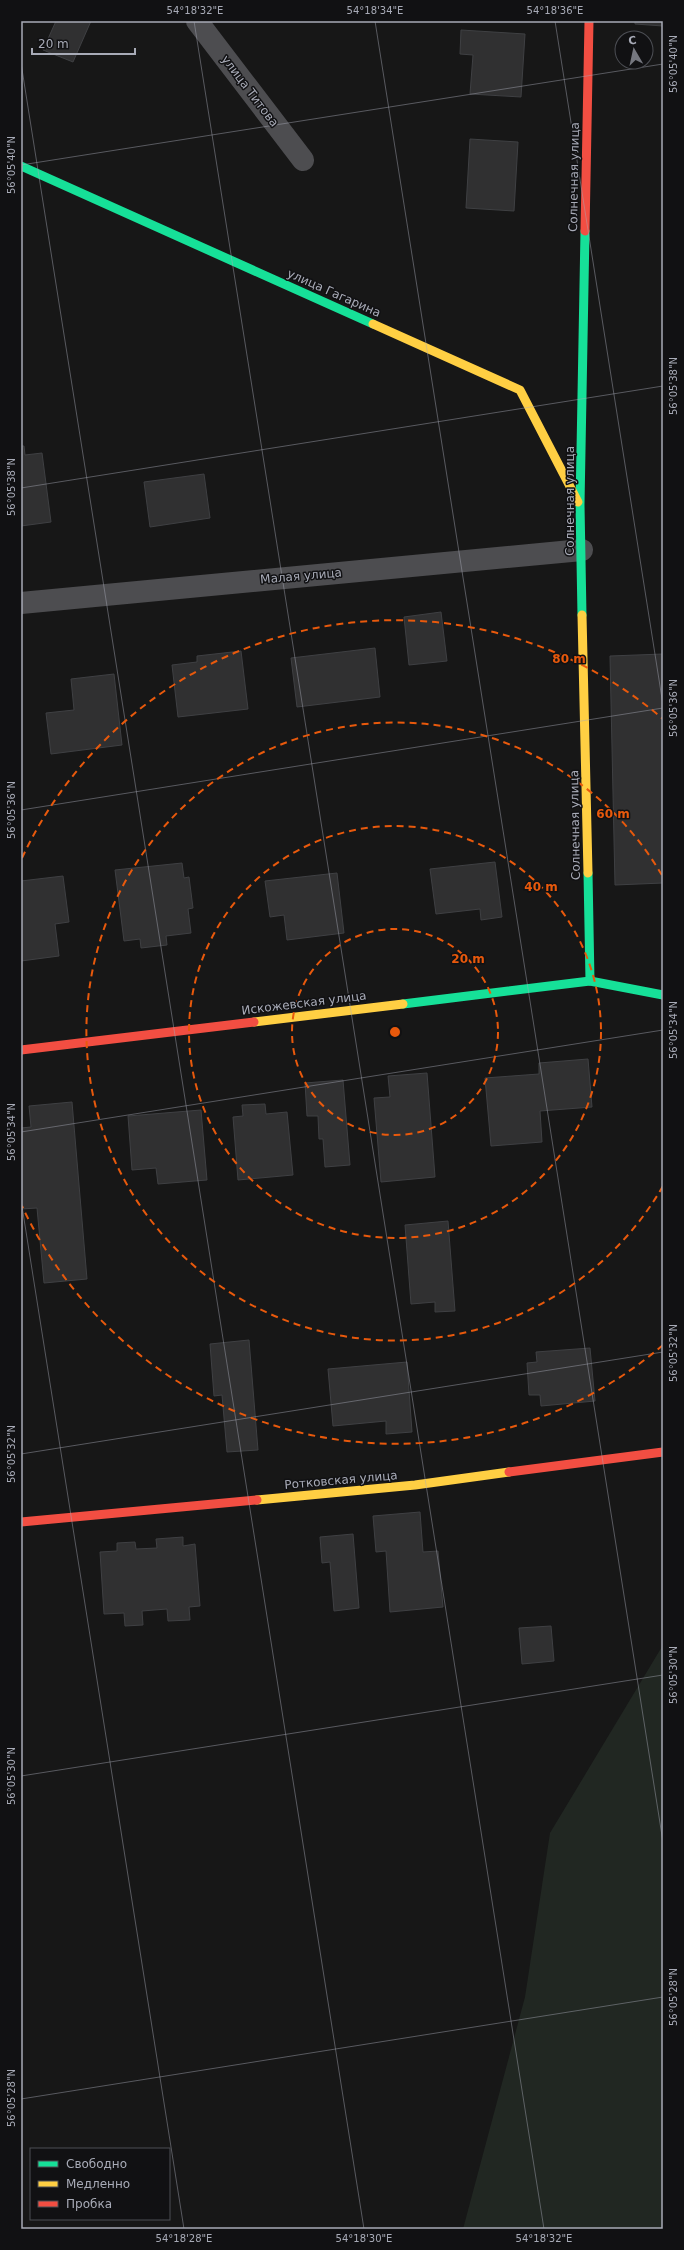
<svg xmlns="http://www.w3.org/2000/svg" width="684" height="2250" font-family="'DejaVu Sans',sans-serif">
  <rect width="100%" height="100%" fill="#171717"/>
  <path fill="#212722" d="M663,1645v584h-200l62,-232 25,-164z"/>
  <g fill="#303031" stroke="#3f4043">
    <path d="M56,21h35l-18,41 -30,-12z"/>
    <path d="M635,21h28v5l-28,-2z"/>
    <path d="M461,30l64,4 -4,63 -51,-3 3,-39 -13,-1z"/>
    <path d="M470,139l48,3 -4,69 -48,-3z"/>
    <path d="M21,446h3l1,9 17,-2 9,69 -30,4z"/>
    <path d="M204,474l6,44 -60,9 -6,-45z"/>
    <path d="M441,612l6,49 -38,4 -5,-48z"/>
    <path d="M375,648l5,49 -83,10 -6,-49z"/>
    <path d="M241,651l7,58 -70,8 -6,-52 25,-3v-6z"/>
    <path d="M663,654v229l-48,2 -5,-229z"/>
    <path d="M114,674l8,71 -71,9 -5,-41 28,-3 -3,-31z"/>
    <path d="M495,862l7,55 -21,3 -1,-11 -44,5 -6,-45z"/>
    <path d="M182,863l2,15 5,-1 4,31 -5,1 3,24 -25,3 1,9 -26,3 -1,-9 -16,2 -9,-71z"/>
    <path d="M337,873l7,60 -57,7 -3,-25 -14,2 -5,-36z"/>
    <path d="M63,876l6,46 -14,2 4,32 -38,5v-80z"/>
    <path d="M588,1059l4,48 -52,4 2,31 -51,4 -6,-68 54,-4v-11z"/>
    <path d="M427,1073l8,104 -54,5 -7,-84 16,-1 -2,-21z"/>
    <path d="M343,1080l7,85 -25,2 -2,-28h-4l-1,-23h-11l-2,-33z"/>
    <path d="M72,1102l15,177 -43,4 -7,-75 -16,1v-81l10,-1 -2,-21z"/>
    <path d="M265,1104l1,10 21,-2 6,63 -55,5 -5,-63 10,-1 -1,-11z"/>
    <path d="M201,1110l6,70 -49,4 -2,-16 -24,2 -4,-54z"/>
    <path d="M448,1221l7,90 -20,1v-10l-24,2 -6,-79z"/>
    <path d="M249,1340l9,110 -31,2 -5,-57 -8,1 -4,-52z"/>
    <path d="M590,1348l5,53 -54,5 -1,-11h-11l-2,-32 10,-1 -1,-10z"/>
    <path d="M407,1362l5,70 -26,2v-13l-53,5 -5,-57z"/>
    <path d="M420,1512l3,40 15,-1 5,56 -53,5 -4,-61 -10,1 -3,-36z"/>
    <path d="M353,1534l6,74 -25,3 -4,-49 -8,1 -2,-26z"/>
    <path d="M183,1537v9l12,-2 5,62 -11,1 1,13 -22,1 -1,-12 -25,2 1,14 -18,1 -1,-13 -20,1 -4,-62 17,-1v-8l18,-1 1,7 21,-1 -1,-9z"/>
    <path d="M551,1626l3,35 -32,3 -3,-36z"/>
  </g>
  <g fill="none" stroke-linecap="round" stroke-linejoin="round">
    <g stroke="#4d4d50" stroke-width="22">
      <path d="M197,21l106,139"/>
      <path d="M21,603l561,-53"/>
    </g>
    <g stroke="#16e098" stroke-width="9">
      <path d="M21,166l352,158"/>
      <path d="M582,615l-2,-110 5,-274"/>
      <path d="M588,873l2,108"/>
      <path d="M403,1004l187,-23 73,14"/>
    </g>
    <g stroke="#ffcf43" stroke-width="9">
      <path d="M373,324l147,66 58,112"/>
      <path d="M582,615l6,258"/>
      <path d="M254,1022l149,-18"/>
      <path d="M257,1500l158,-15 94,-13"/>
    </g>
    <g stroke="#f24e42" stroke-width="9">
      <path d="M585,231l4,-210"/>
      <path d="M21,1050l233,-28"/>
      <path d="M509,1472l154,-20"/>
      <path d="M21,1522l236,-22"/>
    </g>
  </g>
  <path fill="none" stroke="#a8abb7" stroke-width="1" stroke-opacity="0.45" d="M194,21l350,2208M375,21l288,1821M555,21l108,684M21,63l343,2166M21,165l642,-101M21,488l642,-102M21,810l642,-102M21,1132l642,-102M21,1200l163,1029M21,1454l642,-102M21,1776l642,-101M21,2099l642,-102"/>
  <g fill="none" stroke="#e8590c" stroke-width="2" stroke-dasharray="7 5">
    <circle cx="395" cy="1032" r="103"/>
    <circle cx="395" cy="1032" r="206"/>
    <path d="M663 1186A309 309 0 1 1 663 877"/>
    <path d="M663 1345A412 412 0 0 1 22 1206M22 858A412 412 0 0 1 663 719"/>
  </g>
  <g text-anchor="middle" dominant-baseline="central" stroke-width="3" stroke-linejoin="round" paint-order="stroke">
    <g font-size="12" fill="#a8abb7" stroke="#111113">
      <text transform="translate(250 91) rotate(53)">улица Титова</text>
      <text transform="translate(574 177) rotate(-89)">Солнечная улица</text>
      <text transform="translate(334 293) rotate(24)">улица Гагарина</text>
      <text transform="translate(570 501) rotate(-90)">Солнечная улица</text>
      <text transform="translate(301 576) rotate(-5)">Малая улица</text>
      <text transform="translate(575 825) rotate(-91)">Солнечная улица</text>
      <text transform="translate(304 1003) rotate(-7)">Искожевская улица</text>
      <text transform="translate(341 1480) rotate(-5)">Ротковская улица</text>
    </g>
  </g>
  <circle cx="395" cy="1032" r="6" fill="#e8590c" stroke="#111113" stroke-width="2"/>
  <g font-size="12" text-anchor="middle" font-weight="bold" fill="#e8590c" stroke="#111113" stroke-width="3" stroke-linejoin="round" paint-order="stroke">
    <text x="569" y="663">80 m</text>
    <text x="613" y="818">60 m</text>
    <text x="541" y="891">40 m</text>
    <text x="468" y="963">20 m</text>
  </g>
  <rect width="684" height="2250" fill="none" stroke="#111113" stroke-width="44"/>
  <rect x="30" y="2148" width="140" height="72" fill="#111113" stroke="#4d4f55"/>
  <rect x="38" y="2161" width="20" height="6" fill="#16e098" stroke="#4d4f55"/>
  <text x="66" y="2168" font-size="12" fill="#a8abb7">Свободно</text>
  <rect x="38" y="2181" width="20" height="6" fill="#ffcf43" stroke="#4d4f55"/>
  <text x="66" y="2188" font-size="12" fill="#a8abb7">Медленно</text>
  <rect x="38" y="2201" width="20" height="6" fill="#f24e42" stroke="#4d4f55"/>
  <text x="66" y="2208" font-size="12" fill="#a8abb7">Пробка</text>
  <g transform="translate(634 50) rotate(351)"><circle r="19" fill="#111113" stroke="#4d4f55"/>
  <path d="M0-3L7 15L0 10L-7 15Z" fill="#75777f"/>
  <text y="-6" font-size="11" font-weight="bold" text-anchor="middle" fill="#a8abb7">С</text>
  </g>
  <path d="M32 48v6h103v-6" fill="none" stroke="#a8abb7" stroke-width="2"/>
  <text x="38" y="48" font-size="12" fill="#a8abb7" stroke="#111113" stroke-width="3" paint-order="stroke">20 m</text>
  <rect x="22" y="22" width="640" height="2206" fill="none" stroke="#a8abb7" stroke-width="1.5"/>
  <g font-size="10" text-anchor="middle" fill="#a8abb7">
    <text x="195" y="14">54°18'32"E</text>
    <text x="375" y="14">54°18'34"E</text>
    <text x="555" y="14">54°18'36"E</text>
    <text transform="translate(673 64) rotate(-90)" y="4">56°05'40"N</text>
    <text transform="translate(11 165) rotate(-90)" y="4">56°05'40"N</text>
    <text transform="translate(673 386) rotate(-90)" y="4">56°05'38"N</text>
    <text transform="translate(11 487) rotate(-90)" y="4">56°05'38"N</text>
    <text transform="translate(673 708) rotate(-90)" y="4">56°05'36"N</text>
    <text transform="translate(11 810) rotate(-90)" y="4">56°05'36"N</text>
    <text transform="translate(673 1030) rotate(-90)" y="4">56°05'34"N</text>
    <text transform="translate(11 1132) rotate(-90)" y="4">56°05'34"N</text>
    <text transform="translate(673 1353) rotate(-90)" y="4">56°05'32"N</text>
    <text transform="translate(11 1454) rotate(-90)" y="4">56°05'32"N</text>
    <text transform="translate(673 1675) rotate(-90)" y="4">56°05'30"N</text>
    <text transform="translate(11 1776) rotate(-90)" y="4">56°05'30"N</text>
    <text transform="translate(673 1997) rotate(-90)" y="4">56°05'28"N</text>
    <text transform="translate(11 2098) rotate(-90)" y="4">56°05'28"N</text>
    <text x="184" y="2242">54°18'28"E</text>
    <text x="364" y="2242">54°18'30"E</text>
    <text x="544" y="2242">54°18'32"E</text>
  </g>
</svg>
